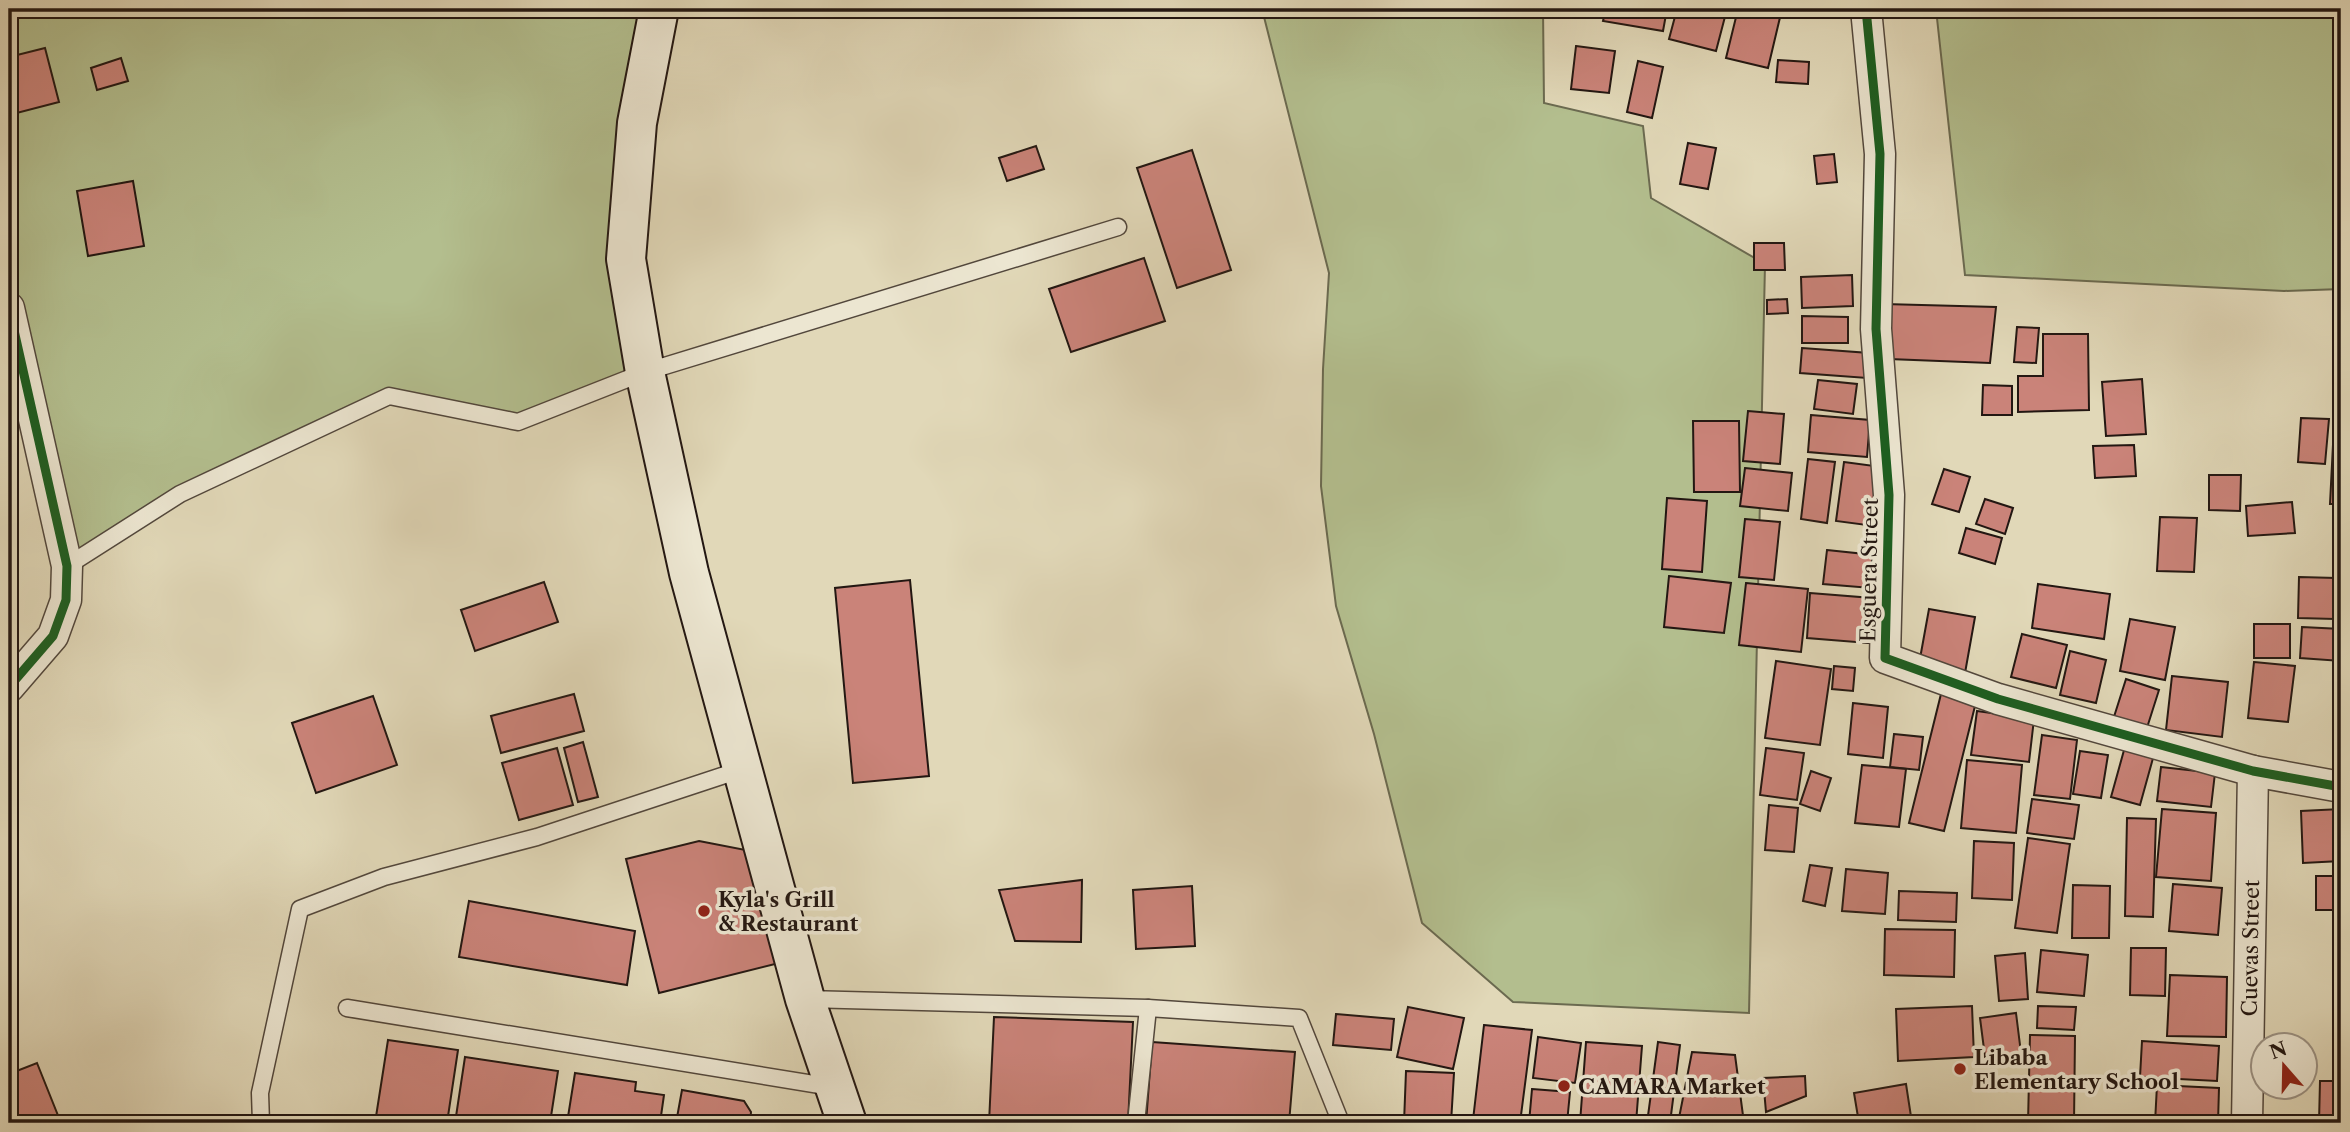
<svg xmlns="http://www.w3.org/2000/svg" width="2350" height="1132" font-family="'Libre Caslon Text',serif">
  <rect width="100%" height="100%" fill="#e1d8b8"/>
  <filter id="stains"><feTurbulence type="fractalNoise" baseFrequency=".00286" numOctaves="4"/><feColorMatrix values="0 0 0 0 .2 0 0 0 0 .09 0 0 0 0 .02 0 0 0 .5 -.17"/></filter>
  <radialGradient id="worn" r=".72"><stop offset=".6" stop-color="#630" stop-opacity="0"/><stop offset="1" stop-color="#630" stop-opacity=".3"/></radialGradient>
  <g fill="#b3be8e" stroke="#6b6a50" stroke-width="2">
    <path d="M9,9h650l-22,114 8,249 -127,50 -129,-26 -209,98 -113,72 -58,-234z"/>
    <path d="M1262,9h281l1,94 99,23 8,72 114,66 -16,749 -236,-11 -91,-79 -48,-189 -38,-128 -15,-120 2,-117 6,-96z"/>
    <path d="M1936,9h405v280l-57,2 -319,-16z"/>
  </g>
  <g fill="#ca8379" stroke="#231712" stroke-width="2">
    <path d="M1606,9h61l-4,22 -60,-10z"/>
    <path d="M1677,9h50l-11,42 -47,-12z"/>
    <path d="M1738,9h44l-14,59 -42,-10z"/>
    <path d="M1576,46l39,5 -6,42 -38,-4z"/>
    <path d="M45,48l14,54 -50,13v-58z"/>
    <path d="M121,58l7,23 -31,9 -6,-22z"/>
    <path d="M1778,60l31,2 -1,22 -32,-2z"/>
    <path d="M1638,61l25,6 -11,51 -25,-6z"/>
    <path d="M1688,143l28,5 -8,41 -28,-5z"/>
    <path d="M1036,146l8,23 -37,12 -8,-23z"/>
    <path d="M1192,150l39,120 -54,18 -40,-120z"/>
    <path d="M1834,154l3,28 -20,2 -3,-28z"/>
    <path d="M133,181l11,65 -56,10 -11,-65z"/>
    <path d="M1754,243h30l1,27h-31z"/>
    <path d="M1144,258l21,63 -94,31 -22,-63z"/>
    <path d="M1852,275l1,31 -51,2 -1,-31z"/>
    <path d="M1787,299l1,14 -21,1v-14z"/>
    <path d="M1884,304l112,3 -6,56 -101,-4z"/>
    <path d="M1802,316l46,1v26h-46z"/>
    <path d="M2017,327l22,1 -3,35 -22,-1z"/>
    <path d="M2043,334h45l1,76 -71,2v-36h25z"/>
    <path d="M1802,348l67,5 -2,25 -67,-5z"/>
    <path d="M2142,379l4,55 -40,2 -4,-54z"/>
    <path d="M1818,380l39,4 -4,30 -39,-5z"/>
    <path d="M1983,385l29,1v29h-30z"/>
    <path d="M1748,411l36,3 -4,50 -37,-3z"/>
    <path d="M1811,415l59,5 -3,37 -59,-5z"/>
    <path d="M2301,418l28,1 -4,45 -27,-2z"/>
    <path d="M1693,421h46l1,71h-46z"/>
    <path d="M2334,425h7v79h-11z"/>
    <path d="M2134,445l2,31 -41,2 -2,-32z"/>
    <path d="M1808,459l27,3 -8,61 -26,-4z"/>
    <path d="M1844,462l38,5 -8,59 -38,-5z"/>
    <path d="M1745,468l47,5 -4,38 -48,-5z"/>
    <path d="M1944,469l26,8 -11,35 -27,-8z"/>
    <path d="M2209,475h32l-1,36 -31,-1z"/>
    <path d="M1667,498l40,3 -5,71 -40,-3z"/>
    <path d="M1985,499l28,9 -8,26 -29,-10z"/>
    <path d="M2292,502l3,31 -47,3 -2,-30z"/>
    <path d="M2160,517l37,1 -3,54 -37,-1z"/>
    <path d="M1745,519l35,3 -6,58 -35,-3z"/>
    <path d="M1966,528l36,10 -7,26 -36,-11z"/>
    <path d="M1827,550l47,5 -3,33 -48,-4z"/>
    <path d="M1669,576l62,7 -7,50 -60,-6z"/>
    <path d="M2299,577l37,1 -1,41 -37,-1z"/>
    <path d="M910,580l19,196 -76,7 -18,-195z"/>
    <path d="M544,582l14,40 -83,29 -14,-41z"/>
    <path d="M1746,583l62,6 -7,63 -62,-7z"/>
    <path d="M2038,584l72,10 -6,45 -72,-11z"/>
    <path d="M1810,593l62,5 -4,45 -61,-5z"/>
    <path d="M1929,609l46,8 -10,56 -46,-9z"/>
    <path d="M2130,619l45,8 -10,53 -45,-9z"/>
    <rect x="2254" y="624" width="36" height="34"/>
    <path d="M2302,627l39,2v32l-41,-3z"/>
    <path d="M2022,634l45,11 -11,43 -45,-11z"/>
    <path d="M2070,651l36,9 -10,43 -36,-8z"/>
    <path d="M1776,661l55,8 -11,76 -55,-7z"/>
    <path d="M2254,662l41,4 -7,56 -40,-4z"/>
    <path d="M1834,666l21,2 -2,23 -21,-2z"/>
    <path d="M2172,676l56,6 -6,55 -56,-7z"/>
    <path d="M2126,679l33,11 -14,44 -33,-11z"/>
    <path d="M574,694l10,37 -83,22 -10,-37z"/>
    <path d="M1941,694l35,8 -32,129 -35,-8z"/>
    <path d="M373,696l24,69 -81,28 -24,-70z"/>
    <path d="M1853,703l35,4 -5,51 -35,-4z"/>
    <path d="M1977,711l57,8 -5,43 -58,-7z"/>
    <path d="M1894,734l29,3 -4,33 -29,-3z"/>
    <path d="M2042,735l35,5 -7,59 -36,-4z"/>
    <path d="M583,742l15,55 -20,5 -14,-54z"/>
    <path d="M2126,743l29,8 -15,54 -29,-8z"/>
    <path d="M557,748l16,57 -54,15 -17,-57z"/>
    <path d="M1766,748l38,5 -7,47 -37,-5z"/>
    <path d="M2080,751l28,4 -7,43 -28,-4z"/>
    <path d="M1967,760l55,5 -6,68 -55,-5z"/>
    <path d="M1862,765l44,4 -7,58 -44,-4z"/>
    <path d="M2161,767l54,6 -4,34 -54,-6z"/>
    <path d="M1811,771l20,7 -11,33 -20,-7z"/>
    <path d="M2032,799l47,6 -5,34 -47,-6z"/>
    <path d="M1769,805l29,3 -4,44 -29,-2z"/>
    <path d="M2162,809l54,4 -5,68 -55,-4z"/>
    <path d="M2341,809v52l-38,2 -2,-52z"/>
    <path d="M2127,818l29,1 -3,98 -28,-1z"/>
    <path d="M2028,838l42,6 -13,89 -42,-5z"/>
    <path d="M699,841l57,11 27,110 -124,31 -33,-134z"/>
    <path d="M1974,841l40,2 -2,57 -40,-2z"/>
    <path d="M1810,865l22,3 -7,38 -22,-5z"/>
    <path d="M1846,869l42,4 -3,41 -43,-3z"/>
    <rect x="2316" y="876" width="25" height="34"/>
    <path d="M1082,880l-1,62 -66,-1 -16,-51z"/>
    <path d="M2173,884l49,4 -4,47 -49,-4z"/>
    <path d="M2073,885l37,1 -1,52h-37z"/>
    <path d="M1192,886l3,60 -59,3 -3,-59z"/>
    <path d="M1899,891l58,2 -1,29 -58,-2z"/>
    <path d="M469,901l166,30 -8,54 -168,-28z"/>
    <path d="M1885,929l70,1 -1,47 -70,-2z"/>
    <path d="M2131,948h35l-1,48 -35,-1z"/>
    <path d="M2041,950l47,5 -4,41 -47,-4z"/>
    <path d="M2025,953l3,46 -29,2 -4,-45z"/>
    <path d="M2170,975l57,2 -1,60 -59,-1z"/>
    <path d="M1972,1006l2,51 -76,4 -2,-52z"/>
    <path d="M2038,1006l38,1 -2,23 -37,-2z"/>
    <path d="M1408,1007l56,11 -11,51 -56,-12z"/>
    <path d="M2016,1013l5,40 -36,4 -5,-39z"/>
    <path d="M1336,1014l58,5 -3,31 -58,-5z"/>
    <path d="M994,1017l139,5 -5,101h-139z"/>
    <path d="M1484,1025l48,5 -12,93 -47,-3z"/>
    <path d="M2030,1035l45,1 -1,87h-46z"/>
    <path d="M1538,1037l43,6 -6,40 -42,-5z"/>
    <path d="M388,1040l70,10 -11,73h-72z"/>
    <path d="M2142,1041l77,5 -2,35 -77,-4z"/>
    <path d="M1152,1042l143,10 -6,71h-143z"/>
    <path d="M1586,1042l56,4 -6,77h-56z"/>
    <path d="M1658,1042l22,3 -10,78h-23z"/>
    <path d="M1692,1052l43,3 9,68h-66z"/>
    <path d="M465,1057l93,14 -8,52h-95z"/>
    <path d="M37,1063l24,60h-41l-11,-29v-20z"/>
    <path d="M1406,1071l48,2 -3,50h-47z"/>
    <path d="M575,1073l61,9 -1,9 29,4 -4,28h-93z"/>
    <path d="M1805,1076l1,20 -40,16 -3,-34z"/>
    <path d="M2320,1081h21v42h-22z"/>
    <path d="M1906,1084l6,39h-53l-5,-30z"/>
    <path d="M2157,1085l62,3 -1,35h-63z"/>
    <path d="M1532,1089l38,3 -3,31h-38z"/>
    <path d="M682,1090l62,11 7,11 -1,11h-74z"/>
  </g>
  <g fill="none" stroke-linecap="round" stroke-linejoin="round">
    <defs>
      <g id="service">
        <path d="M67,566l113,-72 209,-98 129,26 127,-50 473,-145"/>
        <path d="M806,999l342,9 151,10 42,105"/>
        <path d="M347,1008l485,79"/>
        <path d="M261,1123l-1,-30 40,-184 84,-32 153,-40 206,-68"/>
        <path d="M1136,1123l12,-115"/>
      </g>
      <g id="minor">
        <path d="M1866,9l14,145 -4,175 13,166 -4,163 113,41 255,72 88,16"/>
        <path d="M9,308l58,258 -1,34 -13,36 -44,51"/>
        <path id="s1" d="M2247,1123l6,-352"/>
      </g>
      <path id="secondary" d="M659,9l-22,114 -11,136 19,113 44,201 116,426 42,124"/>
    </defs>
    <use href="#service" stroke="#52473c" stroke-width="19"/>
    <use href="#minor" stroke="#52473c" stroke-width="33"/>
    <use href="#secondary" stroke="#231712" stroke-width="42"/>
    <use href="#service" stroke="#ece6d1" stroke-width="16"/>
    <use href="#minor" stroke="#ece6d1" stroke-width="30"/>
    <use href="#secondary" stroke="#ece6d1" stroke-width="38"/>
    <defs>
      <g id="cycleway">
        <path d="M1866,9l14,145 -4,175 13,166 -4,163 113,41 255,72 88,16"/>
        <path d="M9,308l58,258 -1,34 -13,36 -44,51"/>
      </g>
    </defs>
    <use href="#cycleway" stroke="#ece6d1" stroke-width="13"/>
    <use href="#cycleway" stroke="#1b5e20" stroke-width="9"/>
  </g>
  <g fill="#8f2418" stroke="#ece6d1" stroke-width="2.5">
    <circle cx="704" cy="911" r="7"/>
    <circle cx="1960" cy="1069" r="7"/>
    <circle cx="1564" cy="1086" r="7"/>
  </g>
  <g text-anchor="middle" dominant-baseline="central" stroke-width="7" stroke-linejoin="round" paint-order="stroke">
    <g font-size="21" fill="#231712" stroke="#ece6d1">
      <text transform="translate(1869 570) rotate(-89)">Esguera Street</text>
      <text stroke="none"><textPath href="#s1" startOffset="175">Cuevas Street</textPath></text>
    </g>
    <g font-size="21" font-weight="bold" fill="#231712" stroke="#ece6d1" text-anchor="start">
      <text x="718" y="899">Kyla's Grill<tspan x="718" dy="24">&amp; Restaurant</tspan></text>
      <text x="1974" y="1057">Libaba<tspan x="1974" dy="24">Elementary School</tspan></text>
      <text x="1578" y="1086">CAMARA Market</text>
    </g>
  </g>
  <rect width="2350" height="1132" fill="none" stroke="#e1d8b8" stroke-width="35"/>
  <rect x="10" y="10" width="2329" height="1111" fill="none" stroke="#231712" stroke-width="3.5"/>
  <rect x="18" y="18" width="2315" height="1097" fill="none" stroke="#231712" stroke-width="2"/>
  <g transform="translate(2284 1066) rotate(340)"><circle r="33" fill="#ece6d1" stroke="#9c9385" stroke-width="2"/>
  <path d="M0-5L12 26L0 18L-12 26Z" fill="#8f2418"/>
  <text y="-10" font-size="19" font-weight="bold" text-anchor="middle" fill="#231712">N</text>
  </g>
  <rect width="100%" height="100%" filter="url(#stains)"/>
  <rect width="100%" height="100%" fill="url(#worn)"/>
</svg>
